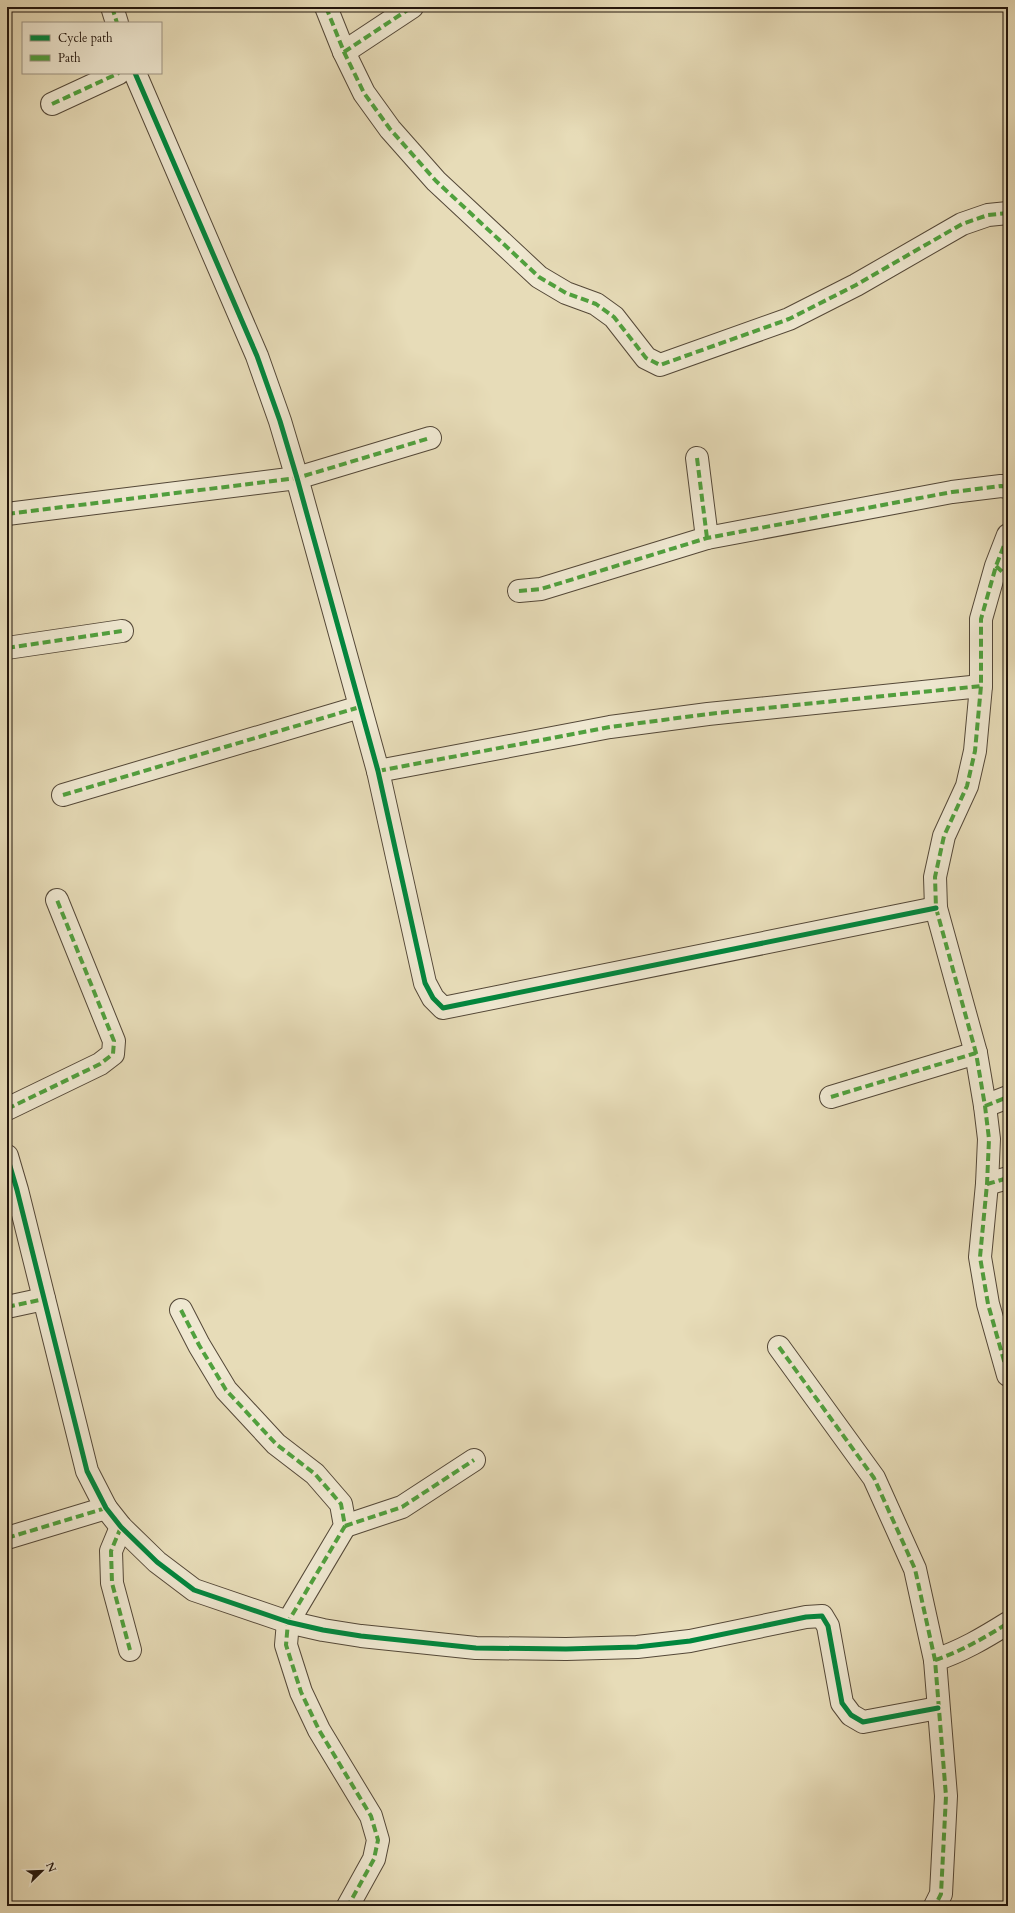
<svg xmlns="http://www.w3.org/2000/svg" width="1015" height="1913" font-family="Cardo,serif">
  <rect width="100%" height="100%" fill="#e7dcb8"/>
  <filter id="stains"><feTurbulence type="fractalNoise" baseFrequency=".005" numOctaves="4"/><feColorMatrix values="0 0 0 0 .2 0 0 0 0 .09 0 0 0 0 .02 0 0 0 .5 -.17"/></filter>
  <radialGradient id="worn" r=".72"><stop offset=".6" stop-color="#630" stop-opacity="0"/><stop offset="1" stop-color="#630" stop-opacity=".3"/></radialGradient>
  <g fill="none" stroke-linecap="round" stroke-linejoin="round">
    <defs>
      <g id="minor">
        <path d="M112,7l5,16"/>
        <path d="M326,7l18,45 20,41 26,36 46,52 103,96 27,16 30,11 18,13 32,41 14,7 129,-46 67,-34 106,-61 26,-9 20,-2"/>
        <path d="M344,52l68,-45"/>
        <path d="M135,73l122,283 23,65 17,57 81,293 47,212 8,15 10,10 493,-100"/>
        <path d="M52,104l67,-31"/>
        <path d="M697,458l10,80"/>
        <path d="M7,514l290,-36 133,-40"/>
        <path d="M1008,535l-12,31 -15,53v67l-6,65 -8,35 -23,50 -9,41 1,31 40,145 9,53 4,33 -2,45 -7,73 8,47 20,71"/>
        <path d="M519,591l22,-2 166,-51 245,-46 49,-6 7,1"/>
        <path d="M7,648l115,-17"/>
        <path d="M378,771l232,-44 98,-13 273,-28"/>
        <path d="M63,795l297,-88"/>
        <path d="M831,1097l145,-44"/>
        <path d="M985,1106l23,-9"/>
        <path d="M7,1109l93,-45 13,-10 1,-13 -57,-141"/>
        <path d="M7,1156l10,34 70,281 19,37 15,19 36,35 37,28 94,32 35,8 38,6 115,12 90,1 71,-2 53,-6 116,-24 16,-1 6,10 14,77 9,12 12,7 75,-14"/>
        <path d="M987,1184l21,-6"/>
        <path d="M7,1307l37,-8"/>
        <path d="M181,1310l18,35 27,45 50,54 39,30 26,30 4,22 -57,96 -2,23 15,47 18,38 52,86 7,24 -4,19 -26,47"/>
        <path d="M779,1347l95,131 41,91 20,91 11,136 -5,98 -6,12"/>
        <path d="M345,1526l57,-19 72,-47"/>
        <path d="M121,1527l-10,24 1,32 18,67"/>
        <path d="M7,1538l99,-30"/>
        <path d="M935,1660c27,-9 49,-22 73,-37"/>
      </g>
    </defs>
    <use href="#minor" stroke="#544838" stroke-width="24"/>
    <use href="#minor" stroke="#efe8d1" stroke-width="22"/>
    <g stroke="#50a13e" stroke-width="4" stroke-dasharray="8 4" stroke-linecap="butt">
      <path d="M112,7l5,16"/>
      <path d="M326,7l18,45 20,41 26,36 46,52 103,96 27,16 30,11 18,13 32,41 14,7 129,-46 67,-34 106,-61 26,-9 20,-2"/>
      <path d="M344,52l68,-45"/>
      <path d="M52,104l67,-31"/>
      <path d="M697,458l10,80"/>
      <path d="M7,514l290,-36 133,-40"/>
      <path d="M1008,535l-12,31 -15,53v67l-6,65 -8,35 -23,50 -9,41 1,31 40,145 9,53 4,33 -2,45 -7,73 8,47 20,71"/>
      <path d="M996,566l12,11"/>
      <path d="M519,591l22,-2 166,-51 245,-46 49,-6 7,1"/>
      <path d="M7,648l115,-17"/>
      <path d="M378,771l232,-44 98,-13 273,-28"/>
      <path d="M63,795l297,-88"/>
      <path d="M831,1097l145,-44"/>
      <path d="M985,1106l23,-9"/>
      <path d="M7,1109l93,-45 13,-10 1,-13 -57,-141"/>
      <path d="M987,1184l21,-6"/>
      <path d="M7,1307l37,-8"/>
      <path d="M181,1310l18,35 27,45 50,54 39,30 26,30 4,22 -57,96 -2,23 15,47 18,38 52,86 7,24 -4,19 -26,47"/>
      <path d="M779,1347l95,131 41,91 20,91 11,136 -5,98 -6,12"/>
      <path d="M345,1526l57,-19 72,-47"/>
      <path d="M121,1527l-10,24 1,32 18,67"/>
      <path d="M7,1538l99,-30"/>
      <path d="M935,1660c27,-9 49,-22 73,-37"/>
    </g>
    <defs>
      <g id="cycleway">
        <path d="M135,73l122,283 23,65 17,57 81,293 47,212 8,15 10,10 493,-100"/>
        <path d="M7,1156l10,34 70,281 19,37 15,19 36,35 37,28 94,32 35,8 38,6 115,12 90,1 71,-2 53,-6 116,-24 16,-1 6,10 14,77 9,12 12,7 75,-14"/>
      </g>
    </defs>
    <use href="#cycleway" stroke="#efe8d1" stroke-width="8"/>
    <use href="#cycleway" stroke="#00873e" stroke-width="5"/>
  </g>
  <rect width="1015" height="1913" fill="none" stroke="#e7dcb8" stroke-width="24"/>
  <rect x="8" y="8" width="999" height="1897" fill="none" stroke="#23160d" stroke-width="2"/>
  <rect x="12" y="12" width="991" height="1889" fill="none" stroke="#23160d"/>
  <rect x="22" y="22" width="140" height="52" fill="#efe8d1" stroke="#9d9483"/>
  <rect x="30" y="35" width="20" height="6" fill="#00873e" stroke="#9d9483"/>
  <text x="58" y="42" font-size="12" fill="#23160d">Cycle path</text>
  <rect x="30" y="55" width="20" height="6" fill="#50a13e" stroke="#9d9483"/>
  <text x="58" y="62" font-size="12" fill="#23160d">Path</text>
  <g transform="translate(42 1871) rotate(67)" stroke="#efe8d1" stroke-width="3" paint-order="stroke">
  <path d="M0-3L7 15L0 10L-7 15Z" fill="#23160d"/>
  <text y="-6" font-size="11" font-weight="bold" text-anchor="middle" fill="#23160d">N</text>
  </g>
  <rect width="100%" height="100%" filter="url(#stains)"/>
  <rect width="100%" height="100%" fill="url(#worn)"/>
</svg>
